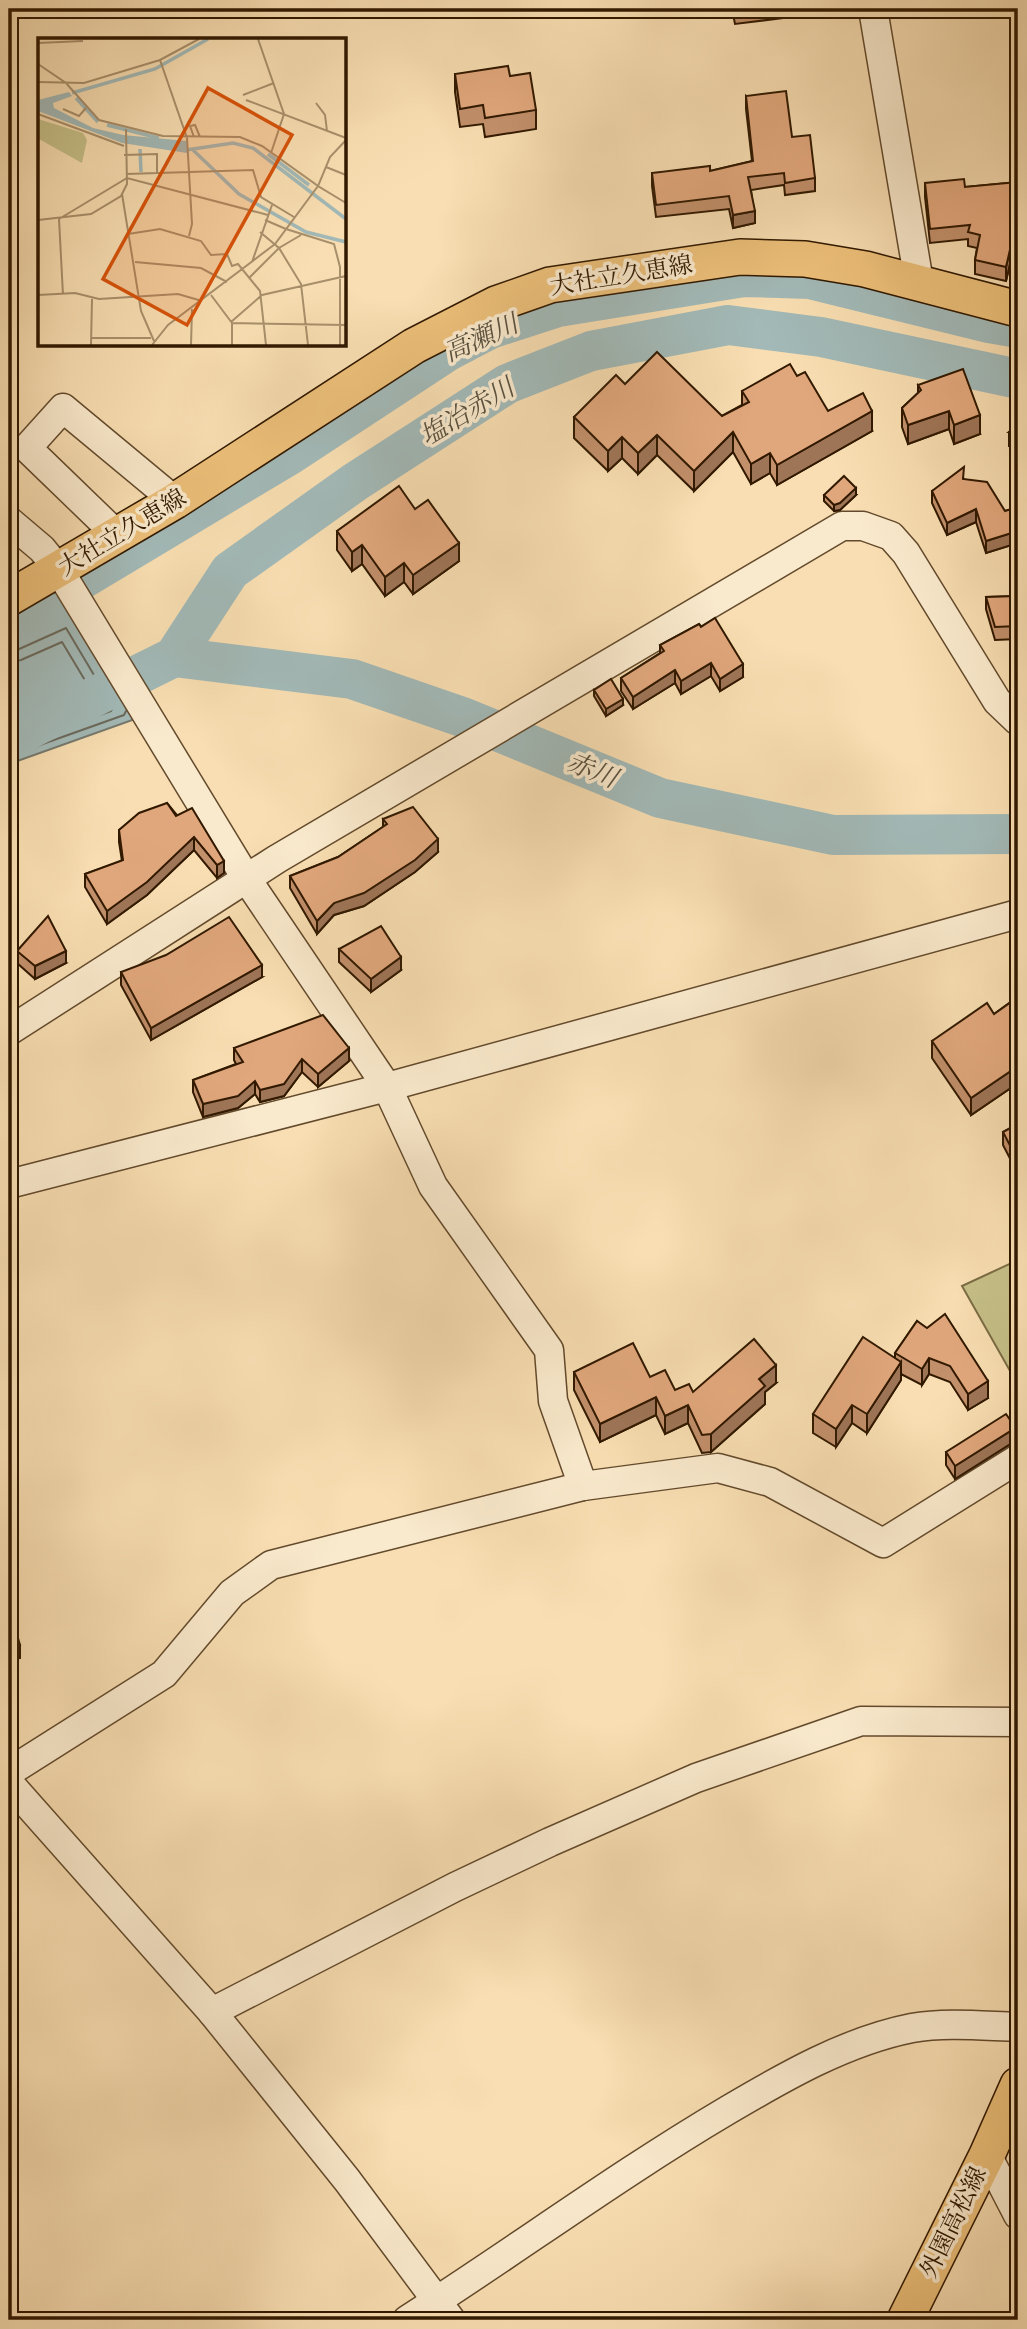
<svg xmlns="http://www.w3.org/2000/svg" width="1027" height="2329" font-family="Alegreya,'Noto Serif JP',serif">
  <rect width="100%" height="100%" fill="#f8deb2"/>
  <filter id="stains"><feTurbulence type="fractalNoise" baseFrequency=".00286" numOctaves="4"/><feColorMatrix values="0 0 0 0 .2 0 0 0 0 .09 0 0 0 0 .02 0 0 0 .5 -.17"/></filter>
  <radialGradient id="worn" r=".72"><stop offset=".6" stop-color="#630" stop-opacity="0"/><stop offset="1" stop-color="#630" stop-opacity=".3"/></radialGradient>
  <path fill="#c5bf87" stroke="#7b6c44" stroke-width="2" d="M1018,1260v125l-56,-99z"/>
  <path fill="#a2b9b7" stroke="#75796e" stroke-width="2" d="M72,606l66,112 -129,46v-127z"/>
  <g fill="none" stroke-linecap="round" stroke-linejoin="round">
    <g stroke="#6a695c" stroke-width="2">
      <path d="M9,651l8,-1 49,-22 47,79 -2,4 -102,36"/>
      <path d="M9,662l12,-2 41,-18 36,60 -2,3 -87,31"/>
      <path d="M9,756l115,-41 2,-4"/>
    </g>
    <g stroke="#a2b9b7" stroke-width="40">
      <path d="M9,620l20,-9 262,-157 157,-103 42,-22 68,-22 186,-30 66,2 179,44 29,5"/>
      <path d="M174,657l178,22 113,39 195,80 173,37 185,-1"/>
      <path d="M9,739l165,-82 56,-86 125,-89 152,-98 84,-33 137,-26 93,12 197,42"/>
    </g>
    <defs>
      <g id="minor">
        <path d="M873,9l46,273"/>
        <path d="M9,521l33,28 17,21 187,308 141,209 46,99 116,164 4,51 30,85"/>
        <path d="M117,535l-90,-87 36,-40 112,93"/>
        <path d="M9,1031l268,-172 565,-333h21l28,10 15,17 91,148 21,20"/>
        <path d="M9,1184l378,-97 631,-173"/>
        <path d="M9,1772l155,-98 68,-81 39,-28 312,-79 135,-18 52,14 113,61 135,-84"/>
        <path d="M9,1783l203,229 135,168 104,140"/>
        <path d="M212,2012l243,-125 95,-45 146,-64 165,-57 157,1"/>
        <path d="M987,2155l31,60"/>
        <path d="M407,2320c108,-69 211,-145 321,-210 56,-33 118,-69 184,-82 34,-6 72,-2 106,-1"/>
      </g>
      <g id="major">
        <path d="M9,598l166,-97 239,-155 82,-42 54,-19 190,-28 65,2 60,10 153,40"/>
        <path d="M905,2320l82,-165 31,-70"/>
      </g>
    </defs>
    <use href="#minor" stroke="#634a2c" stroke-width="31"/>
    <use href="#major" stroke="#311900" stroke-width="38"/>
    <use href="#minor" stroke="#faeacd" stroke-width="28"/>
    <use href="#major" stroke="#ecbf79" stroke-width="35"/>
  </g>
  <g fill="#c2906b" stroke="#311900" stroke-width="2">
    <path d="M732,9h105l-38,7 -64,8z"/>
    <path d="M455,74l55,2 26,34v19l-51,8 -2,-13 -23,3 -5,-35z"/>
    <path d="M746,96l46,41 23,41v13l-30,4 -1,-10 -33,5 4,33 -22,5 -4,-19 -73,8 -4,-31v-13l58,-2 42,-10 -6,-52z"/>
    <path d="M1018,182v74l-6,-1 -6,26 -31,-7v-14l2,-12 -9,-2v-7l-38,4 -5,-46v-14l40,4z"/>
    <path d="M797,376l31,35 44,20 -95,54 -7,-12 -19,11 -18,-32 -39,39 -37,-36 -19,19 -16,-16 -14,13 -34,-33v-21l51,-33 97,32 20,-11v-14z"/>
    <path d="M918,385l62,49 -26,10 -5,-15 -41,15 -6,-17v-19l16,-15z"/>
    <path d="M1018,425v21h-9v-14z"/>
    <path d="M964,479l41,32 13,-4v36l-32,10 -10,-31 -29,13 -15,-32v-12z"/>
    <path d="M824,495h32l-16,15 -6,1 -10,-10z"/>
    <path d="M415,509l44,52 -46,33 -9,-12 -19,14 -23,-32 -10,7 -15,-21v-19z"/>
    <path d="M1018,596v43l-23,1 -9,-31v-12z"/>
    <path d="M699,624l44,53 -23,14 -9,-15 -30,18 -6,-11 -42,26 -12,-18v-13l39,-25v-8z"/>
    <path d="M594,690l29,15 -17,11 -12,-20z"/>
    <path d="M167,803l57,70 -7,5 -23,-28 -47,45 -40,29 -22,-37v-13l37,-13 -3,-19v-12z"/>
    <path d="M383,819l55,33 -23,20 -51,34 -30,9 -17,19 -27,-46v-12l48,-19 45,-30z"/>
    <path d="M339,949l62,21 -30,22 -32,-30z"/>
    <path d="M17,951l49,12 -31,16 -18,-16z"/>
    <path d="M121,972l141,5 -111,63 -30,-55z"/>
    <path d="M1018,977v106l-47,32 -39,-57v-17l62,-27 22,-16 -1,-18z"/>
    <path d="M234,1048l115,13 -31,26 -16,-15 -18,24 -24,6 -5,-8 -17,14 -35,9 -10,-25v-12l43,-16 -2,-4z"/>
    <path d="M1018,1124v50l-15,-29v-13z"/>
    <path d="M917,1321l71,77 -20,12 -18,-28 -21,-8 -7,11 -21,-11v6l-34,53 -15,-10 -16,24 -23,-14v-19l82,-57v-4z"/>
    <path d="M574,1372l76,5 25,13 18,2 83,-9 -11,9v12l-54,48 -9,1 -14,-30 -23,11 -9,-19 -56,27 -26,-52z"/>
    <path d="M1017,1442l-8,3 -54,34 -9,-14v-13z"/>
  </g>
  <g fill="#9e7557" stroke="#311900" stroke-width="2">
    <path d="M755,211v12l-22,5v-13z"/>
    <path d="M1012,241v14l-6,26v-14z"/>
    <path d="M872,411v20l-95,54v-20z"/>
    <path d="M949,411v18l-41,15v-19z"/>
    <path d="M980,415v19l-26,10v-19z"/>
    <path d="M733,432v20l-39,39v-20z"/>
    <path d="M657,435v20l-19,19v-21z"/>
    <path d="M622,437v21l-14,13v-20z"/>
    <path d="M770,453v20l-19,11v-20z"/>
    <path d="M856,488v7l-16,15 -6,1v-6z"/>
    <path d="M976,509v13l-29,13v-12z"/>
    <path d="M1018,531v12l-32,10v-12z"/>
    <path d="M459,543v18l-46,33v-19z"/>
    <path d="M362,545v19l-10,7v-19z"/>
    <path d="M404,563v19l-19,14v-19z"/>
    <path d="M711,663v13l-30,18v-13z"/>
    <path d="M743,664v13l-23,14v-12z"/>
    <path d="M675,670v13l-42,26v-12z"/>
    <path d="M623,699v6l-17,11v-7z"/>
    <path d="M194,837v13l-47,45 -40,29v-13z"/>
    <path d="M438,839v13l-23,20 -51,34 -30,9 -17,19v-13l17,-18z"/>
    <path d="M224,861v12l-7,5v-13z"/>
    <path d="M66,951v12l-31,16v-13z"/>
    <path d="M401,957v13l-30,22v-13z"/>
    <path d="M262,965v12l-111,63v-12z"/>
    <path d="M10,998v13l-1,1v-13z"/>
    <path d="M349,1048v13l-31,26v-13z"/>
    <path d="M302,1059v13l-18,24 -24,6v-12z"/>
    <path d="M1018,1066v17l-47,32v-17z"/>
    <path d="M255,1081v13l-17,14 -35,9v-13z"/>
    <path d="M929,1358v16l-7,11v-16z"/>
    <path d="M901,1362v18l-34,53v-19z"/>
    <path d="M776,1365v18l-11,9v12l-54,48v-18l48,-55z"/>
    <path d="M988,1381v17l-20,12v-16z"/>
    <path d="M656,1397v18l-56,27v-18z"/>
    <path d="M688,1405v18l-23,11v-18z"/>
    <path d="M852,1405v18l-16,24v-18z"/>
    <path d="M1017,1430v12l-8,3 -54,34v-13l54,-34z"/>
    <path d="M20,1645v13l-11,3v-13z"/>
  </g>
  <g fill="#e1a77c" stroke="#311900" stroke-width="2">
    <path d="M735,9h28l-28,3z"/>
    <path d="M508,66l2,10 20,-3 6,37 -51,8 -2,-13 -23,4 -5,-35z"/>
    <path d="M786,91l6,46 18,-2 5,43 -30,5 -1,-10 -36,4 7,34 -22,4 -4,-19 -73,9 -4,-32 58,-7v5l43,-10 -7,-65z"/>
    <path d="M964,179l1,8 53,-5v60l-6,-1 -6,26 -31,-7 5,-25 -12,-3 2,-7 -40,4 -5,-46z"/>
    <path d="M657,352l65,64 27,-14 -7,-11 48,-27 7,12 8,-4 23,39 35,-18 9,18 -95,54 -7,-12 -19,11 -18,-32 -39,39 -37,-36 -19,18 -16,-16 -14,14 -34,-34 42,-42 9,9z"/>
    <path d="M963,369l17,46 -26,10 -5,-14 -41,14 -6,-17 19,-18 -3,-5z"/>
    <path d="M1018,425v7h-9z"/>
    <path d="M964,467l-1,12 24,3 18,29 13,-4v24l-32,10 -10,-32 -29,14 -15,-32z"/>
    <path d="M844,476l12,12 -16,15 -6,2 -10,-10z"/>
    <path d="M399,486l16,23 13,-9 31,43 -46,32 -9,-12 -19,14 -23,-32 -10,7 -15,-21z"/>
    <path d="M1018,596v30l-23,1 -9,-30z"/>
    <path d="M715,618l28,46 -23,15 -9,-16 -30,18 -6,-11 -42,27 -12,-19 43,-27 -4,-6 39,-21 2,3z"/>
    <path d="M611,679l12,20 -17,10 -12,-19z"/>
    <path d="M167,803l9,13 16,-8 32,53 -7,4 -23,-28 -47,45 -40,29 -22,-37 38,-14 -4,-30 20,-17z"/>
    <path d="M413,807l25,32 -23,21 -51,33 -30,10 -17,18 -27,-45 48,-19 49,-33 -4,-5z"/>
    <path d="M48,916l18,35 -31,15 -18,-15z"/>
    <path d="M229,917l33,48 -111,63 -30,-56 45,-17z"/>
    <path d="M381,926l20,31 -30,22 -32,-30z"/>
    <path d="M1018,997v69l-47,32 -39,-57 55,-38 7,11z"/>
    <path d="M323,1015l26,33 -31,26 -16,-15 -18,25 -24,6 -5,-9 -17,15 -35,8 -10,-24 50,-18 -9,-14z"/>
    <path d="M1018,1124v37l-15,-29z"/>
    <path d="M945,1314l43,67 -20,13 -18,-28 -21,-8 -7,11 -27,-16 22,-32 10,7z"/>
    <path d="M863,1337l38,25 -34,52 -15,-9 -16,24 -23,-15z"/>
    <path d="M754,1339l22,26 -17,14 6,7 -54,48 -9,1 -14,-30 -23,11 -9,-19 -56,27 -26,-52 59,-29 17,34 15,-7 10,20 14,-6 4,8z"/>
    <path d="M1006,1414l11,16 -8,2 -54,34 -9,-14z"/>
    <path d="M9,1607l11,38 -11,3z"/>
  </g>
  <g text-anchor="middle" dominant-baseline="central" stroke-width="7" stroke-linejoin="round" paint-order="stroke">
    <g font-size="24" fill="#311900" stroke="#faeacd">
      <text transform="translate(621 275) rotate(-9)">大社立久恵線</text>
      <text transform="translate(122 532) rotate(-31)">大社立久恵線</text>
      <text transform="translate(953 2222) rotate(-64)">外園高松線</text>
    </g>
    <g font-size="26" font-style="italic" fill="#595140" stroke="#faeacd">
      <text transform="translate(481 338) rotate(-24)">高瀬川</text>
      <text transform="translate(467 412) rotate(-31)">塩冶赤川</text>
      <text transform="translate(592 770) rotate(22)">赤川</text>
    </g>
  </g>
  <g transform="translate(38 38)">
    <rect width="308" height="308" fill="#f8deb2"/>
    <path d="M0,81l45,14 4,7 -5,23 -43,-24z" fill="#c5bf87"/>
    <path d="M31,54l3,4 -19,7 1,5 39,20 30,7 64,6v12l-65,-10 -84,-32v-11z" fill="#a2b9b7"/>
    <path fill="none" stroke="#a2b9b7" stroke-width="3.5" d="M34,55l83,-24 53,-30M38,60l22,24M69,87l52,13M102,111l1,23M148,112l47,-7 20,5 93,71M155,112l46,44 67,38 40,10M230,116l41,31"/>
    <path fill="none" stroke="#a88f6b" stroke-width="2" d="M220,1l26,75 -13,39M0,5l45,-2M122,22l27,78 5,86 -3,12M0,26l28,19 33,37 64,16 77,1 22,9 56,40 -43,58 -107,81 -16,20M0,44l46,1 76,-23 39,-21M205,57l31,-12M208,62l100,38M278,65l9,12 2,16M25,71l16,7 7,-8M0,76l86,32M156,99l-4,-11 5,-1 5,12M308,102l-16,17 -12,29 28,17M86,117l33,-1v19M288,129l20,8M88,136l127,-4 8,27 33,20M84,156l19,117 13,30M21,181l68,-41 141,37M21,181l4,76M0,182l53,-6 30,-18 6,-12 -1,-55M227,182l21,9M248,191l48,15 6,23v78M222,194l19,16 22,36 7,61M90,196l32,-5 41,12 10,14 16,-1 5,12 6,-2 22,27 6,54M97,224l66,6 26,14M214,224l20,-57M211,240l30,-30 22,-13M0,257l37,-2 24,6 79,-5 24,7M173,257l21,28v22M193,284l31,-27 84,-19M194,285l114,2M53,300h60M53,307l1,-46M153,307l1,-36"/>
    <path fill="#d6530b" fill-opacity="0.15" stroke="#d6530b" stroke-width="3.5" d="M170,50l84,47 -105,190 -84,-46z"/>
    <rect width="308" height="308" fill="none" stroke="#311900" stroke-width="3.5"/>
  </g>
  <rect width="1027" height="2329" fill="none" stroke="#f8deb2" stroke-width="35"/>
  <rect x="10" y="10" width="1006" height="2308" fill="none" stroke="#311900" stroke-width="3.5"/>
  <rect x="18" y="18" width="992" height="2294" fill="none" stroke="#311900" stroke-width="2"/>
  <rect width="100%" height="100%" filter="url(#stains)"/>
  <rect width="100%" height="100%" fill="url(#worn)"/>
</svg>
